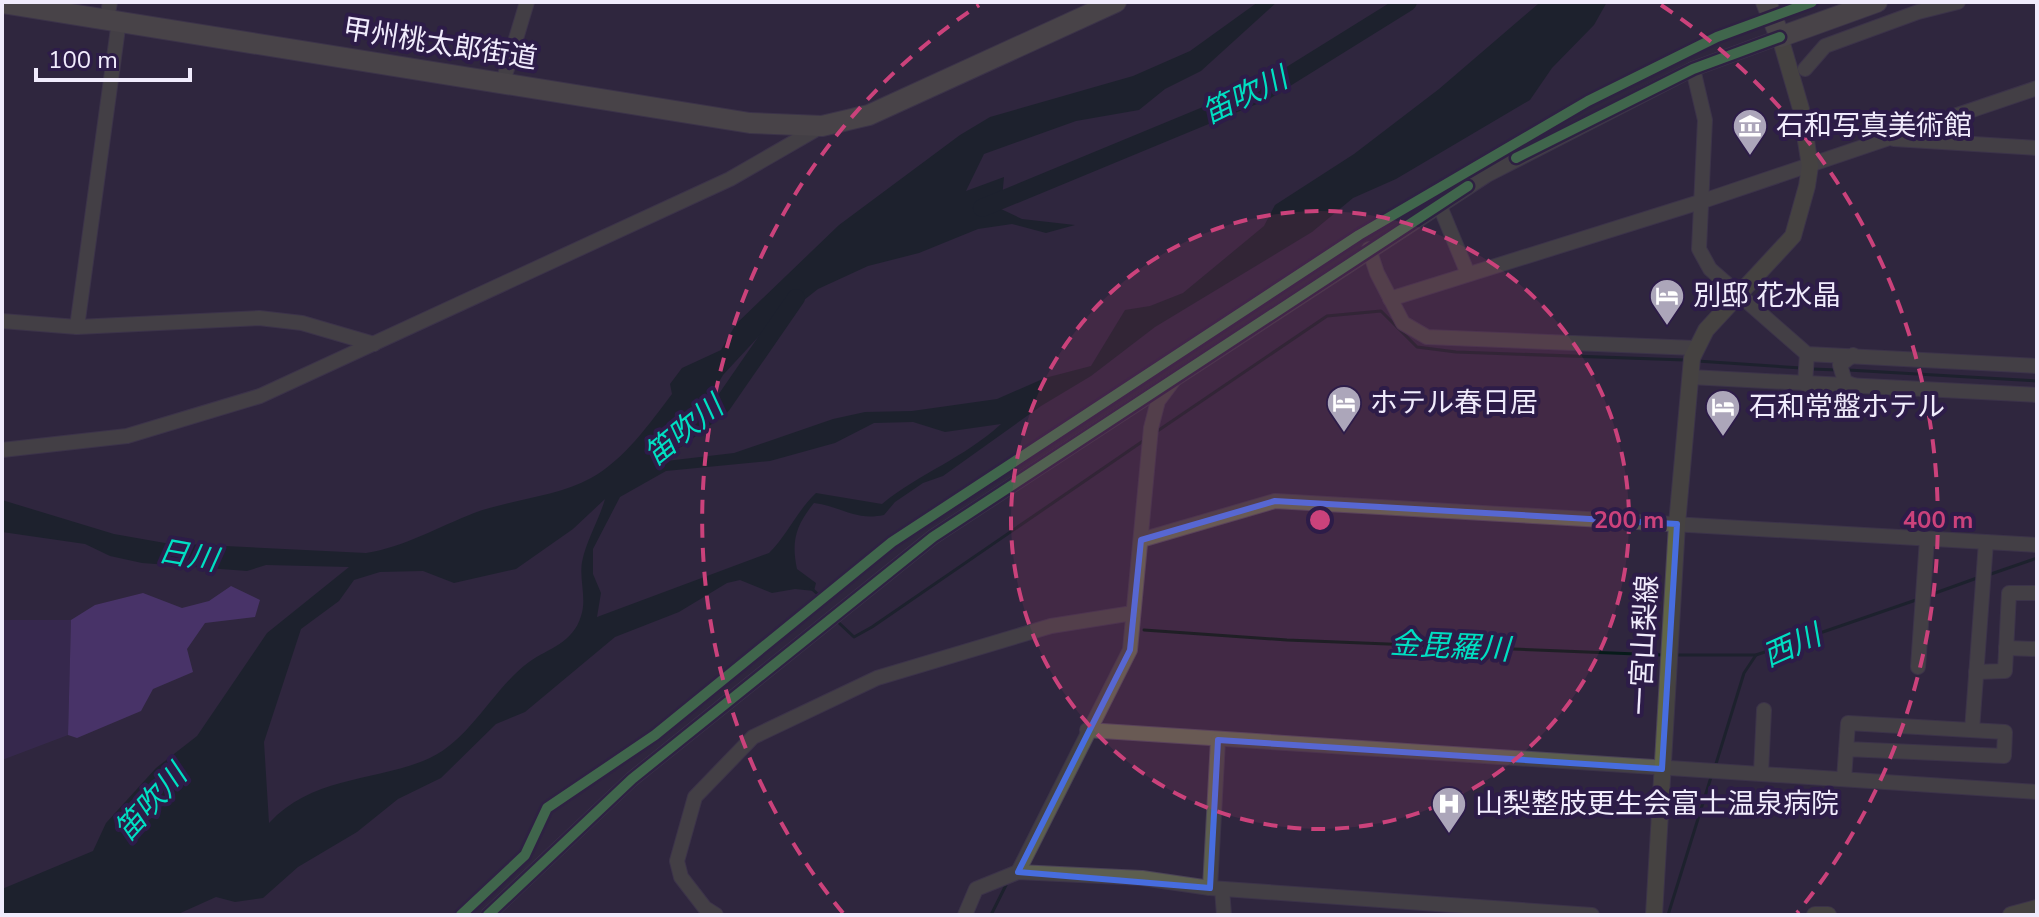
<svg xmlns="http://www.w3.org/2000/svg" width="2039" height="917" font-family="'Nunito Sans','Noto Sans JP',sans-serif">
  <rect width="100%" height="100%" fill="#2f263e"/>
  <path fill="#3f2c60" d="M2,620h69l-3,115 -66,25z"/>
  <path fill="#66439b" d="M231,586l29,14 -5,17 -50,6 -18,26 6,23 -40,17 -12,22 -64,27 -9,-3 3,-115 24,-15 48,-12 39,15 27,-7z"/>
  <path fill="#071b1a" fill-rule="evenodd" d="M1258,2h19l-76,69 -36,18 -26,21 -63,11 -92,33 -18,37 38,-14 -3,32 21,10 53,6 -29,8 -34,-9 -34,5 -59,24 -51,13 -50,23 -57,45 -38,41 -38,65 -19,21 68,-8 99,-34 32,-7 47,-1 85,-12 48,-21 46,-12 34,-56 25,-4 33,-13 81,-67 11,-21 79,-51 85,-65 99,-85 69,-2 -13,23 -42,43 -22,32 -134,79 -43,19 -41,34 -157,95 -64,49 -50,30 -98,70 -20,7 -28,19 -11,13c-29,6 -41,-8 -70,-12 -18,22 -23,38 -17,66l19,14 -2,8 -19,-2 -23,4 -32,-13 -13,3 -48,29 -64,25 -90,75 -29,12 -55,54 -43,21 -41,33 -59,35 -35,31 -28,4 -19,-5 -40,18h-174v-26l91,-38 13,-28 50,-55 41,-32 70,-103 82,-66 -83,-2 -19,6 -105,-8 -32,-7 -25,-12 -83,-12v-32l112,34 51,9 201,10c38,-6 72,-26 108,-40 38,-14 82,-16 117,-35 33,-18 59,-55 81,-84l-2,-10 12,-16 39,-18 15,-26 103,-99 121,-90 30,-18 143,-41 57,-25zM913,422l32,10 56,-8c-37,34 -81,49 -119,80l-66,-11c-19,18 -28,41 -47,60l-172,64 4,-24 -8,-19v-25l27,-52 46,-26 104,-10 65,-18 39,-20zM605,499c-6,21 -19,42 -23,63 -3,17 5,37 -1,54 -8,27 -32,32 -52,46 -38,28 -60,82 -106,99 -54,21 -111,16 -154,62l-5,-81 37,-113 38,-28 15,-21 26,-8 43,-1 31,12 62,-14 57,-40z"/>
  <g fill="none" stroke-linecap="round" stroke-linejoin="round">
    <g stroke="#071b1a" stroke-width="3">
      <path d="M1697,361l104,7"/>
      <path d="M1812,369l25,1"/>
      <path d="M1848,370l189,11"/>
      <path d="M1156,432l171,-116 54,-5 36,36 39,5 229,8"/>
      <path d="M1988,575l49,-17"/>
      <path d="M811,588l13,12"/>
      <path d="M1927,596l50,-18"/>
      <path d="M838,622l16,15 18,-10 271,-186"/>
      <path d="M1144,630l143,10 375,15"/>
      <path d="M1674,655h82l160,-55"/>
      <path d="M1715,767l29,-94 12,-18"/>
      <path d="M991,915l15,-30"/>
      <path d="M1668,915l44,-141"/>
    </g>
    <g stroke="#071b1a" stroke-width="18">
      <path d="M982,208l283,-117 143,-89"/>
      <path d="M677,439l45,-34 74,-107"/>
    </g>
    <defs>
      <g id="minor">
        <path d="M107,19l3,-17"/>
        <path d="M1693,69l12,51 -6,129 11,20 97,85 230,12"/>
        <path d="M1805,69l20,-23 93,-34 40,-10"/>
        <path d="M503,82l24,-80"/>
        <path d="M1894,139l143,9"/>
        <path d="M1439,204l29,70"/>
        <path d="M1369,249l8,24 26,50 24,14 268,11"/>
        <path d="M1390,299l310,-97 337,-114"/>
        <path d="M2,321l75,6 182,-9 43,5 72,21"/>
        <path d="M77,327l42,-306"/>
        <path d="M1853,355l-13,10 5,17 11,4"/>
        <path d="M1690,377l347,18"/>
        <path d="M1805,384l2,-30"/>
        <path d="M2,450l125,-14 133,-40 470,-217 92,-53"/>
        <path d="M1141,540l134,-39 762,44"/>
        <path d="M2006,648l31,1"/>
        <path d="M1918,667l9,-128"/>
        <path d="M1976,672l29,-1 4,-78h28"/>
        <path d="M1087,730l950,62"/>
        <path d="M1972,730l14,-188"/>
        <path d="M1761,773l3,-63"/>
        <path d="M1844,779l4,-56 157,9 -1,24 -158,-7"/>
        <path d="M1018,872l112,-222 21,-222 7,-27 15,-20"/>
        <path d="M1210,888l8,-148"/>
        <path d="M1222,889l2,26"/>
        <path d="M488,915l144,-136 301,-242 554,-362 206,-106 87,-32"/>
        <path d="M716,915l-11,-7 -24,-31 -4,-16 18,-64 58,-60 124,-59 174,-52 82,-13"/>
        <path d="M965,915l11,-26 42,-17 124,6 68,10 382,27"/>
      </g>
      <g id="major">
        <path d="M1654,915l23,-391 15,-166 14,-28 87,-94 14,-50 3,-20 -9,-57 -21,-72"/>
        <path d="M1815,915h13"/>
        <path d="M2011,915l26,-7"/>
      </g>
      <g id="highway">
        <path d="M1766,2l14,35 97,-35"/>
        <path d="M2,3l748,120 72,3 47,-11 247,-113"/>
      </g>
    </defs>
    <use href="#minor" stroke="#4b4357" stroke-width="16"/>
    <use href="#major" stroke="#4b4357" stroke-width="18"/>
    <use href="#highway" stroke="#4b4357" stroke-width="22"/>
    <use href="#minor" stroke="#5c5e4f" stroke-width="14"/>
    <use href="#major" stroke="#606546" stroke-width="16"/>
    <use href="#highway" stroke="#666755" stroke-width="20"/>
    <defs>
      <g id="cycleway">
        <path d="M1516,158l177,-89 87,-32"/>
        <path d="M461,915l64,-60 22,-47 108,-73 237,-193 467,-307 229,-134 129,-64 95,-35"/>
        <path d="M488,915l144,-136 301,-242 535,-351"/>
      </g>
    </defs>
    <use href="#cycleway" stroke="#2d1c48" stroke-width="15"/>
    <use href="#cycleway" stroke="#56b35d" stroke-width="10"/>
  </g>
  <path d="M0 0H2039V917H0ZM1275,501l402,23 -15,245 -444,-29 -8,148 -192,-16 112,-222 11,-110z" fill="#2f263e" fill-opacity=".55" fill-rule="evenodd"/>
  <path fill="none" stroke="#476ddf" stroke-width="6" stroke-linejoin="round" d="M1275,501l402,23 -15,245 -444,-29 -8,148 -192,-16 112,-222 11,-110z"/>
  <circle cx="1320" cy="520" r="309" fill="#cb427b" fill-opacity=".12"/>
  <g fill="none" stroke="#cb427b" stroke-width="4" stroke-dasharray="14 10">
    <circle cx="1320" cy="520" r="309"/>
    <path d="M843 913A618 618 0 0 1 979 5M1661 5A618 618 0 0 1 1797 913"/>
  </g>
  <defs>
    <symbol id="museum-pin" viewBox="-11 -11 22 30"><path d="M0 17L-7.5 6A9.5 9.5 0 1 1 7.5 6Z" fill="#aca6ba" stroke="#2d1c48"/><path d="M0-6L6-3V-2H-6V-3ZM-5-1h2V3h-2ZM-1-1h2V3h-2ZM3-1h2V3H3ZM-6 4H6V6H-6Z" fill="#fff"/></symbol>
    <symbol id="hotel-pin" viewBox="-11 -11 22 30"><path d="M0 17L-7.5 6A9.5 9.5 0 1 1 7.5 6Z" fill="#aca6ba" stroke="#2d1c48"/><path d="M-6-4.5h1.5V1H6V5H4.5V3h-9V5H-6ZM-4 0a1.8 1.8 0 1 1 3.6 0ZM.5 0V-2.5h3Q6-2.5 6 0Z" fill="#fff"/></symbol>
    <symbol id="hospital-pin" viewBox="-11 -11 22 30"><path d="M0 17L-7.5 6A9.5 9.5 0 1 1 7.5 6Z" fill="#aca6ba" stroke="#2d1c48"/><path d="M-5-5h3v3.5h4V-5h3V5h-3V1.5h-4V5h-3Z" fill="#fff"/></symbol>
  </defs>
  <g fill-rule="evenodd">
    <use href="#museum-pin" x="1730" y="106" width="40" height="54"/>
    <use href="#hotel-pin" x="1647" y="276" width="40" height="54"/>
    <use href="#hotel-pin" x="1324" y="383" width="40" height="54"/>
    <use href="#hotel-pin" x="1703" y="387" width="40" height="54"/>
    <use href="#hospital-pin" x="1429" y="784" width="40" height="54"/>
  </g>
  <g text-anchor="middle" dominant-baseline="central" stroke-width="8" stroke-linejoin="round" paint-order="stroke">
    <g font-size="28" fill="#f0ebfc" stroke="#2d1c48">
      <text transform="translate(440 44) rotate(9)">甲州桃太郎街道</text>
      <text transform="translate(1644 645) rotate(-87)">一宮山梨線</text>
    </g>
    <g font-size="28" fill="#f0ebfc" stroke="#2d1c48" text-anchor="start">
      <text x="1776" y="126">石和写真美術館</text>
      <text x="1693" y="296">別邸 花水晶</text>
      <text x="1370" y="403">ホテル春日居</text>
      <text x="1749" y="407">石和常盤ホテル</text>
      <text x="1475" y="804">山梨整肢更生会富士温泉病院</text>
    </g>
    <g font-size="30" font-style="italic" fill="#00dfc2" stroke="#2d1c48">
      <text transform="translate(1245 96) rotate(-26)">笛吹川</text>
      <text transform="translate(684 431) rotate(-39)">笛吹川</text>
      <text transform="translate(188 556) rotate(10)">日川</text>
      <text transform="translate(1792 646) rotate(-24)">西川</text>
      <text transform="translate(1450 647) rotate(3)">金毘羅川</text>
      <text transform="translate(151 803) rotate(-48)">笛吹川</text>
    </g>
  </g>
  <circle cx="1320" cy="520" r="12" fill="#cb427b" stroke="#2d1c48" stroke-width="4"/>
  <g font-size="24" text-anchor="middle" font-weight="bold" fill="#cb427b" stroke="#2d1c48" stroke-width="8" stroke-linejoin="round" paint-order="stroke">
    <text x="1629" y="528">200 m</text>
    <text x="1938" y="528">400 m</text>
  </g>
  <rect width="2039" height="917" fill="none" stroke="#f0ebfc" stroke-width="8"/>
  <path d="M36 68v12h154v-12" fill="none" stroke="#f0ebfc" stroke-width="4"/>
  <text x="48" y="68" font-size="24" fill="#f0ebfc" stroke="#2d1c48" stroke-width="6" paint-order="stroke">100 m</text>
</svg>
